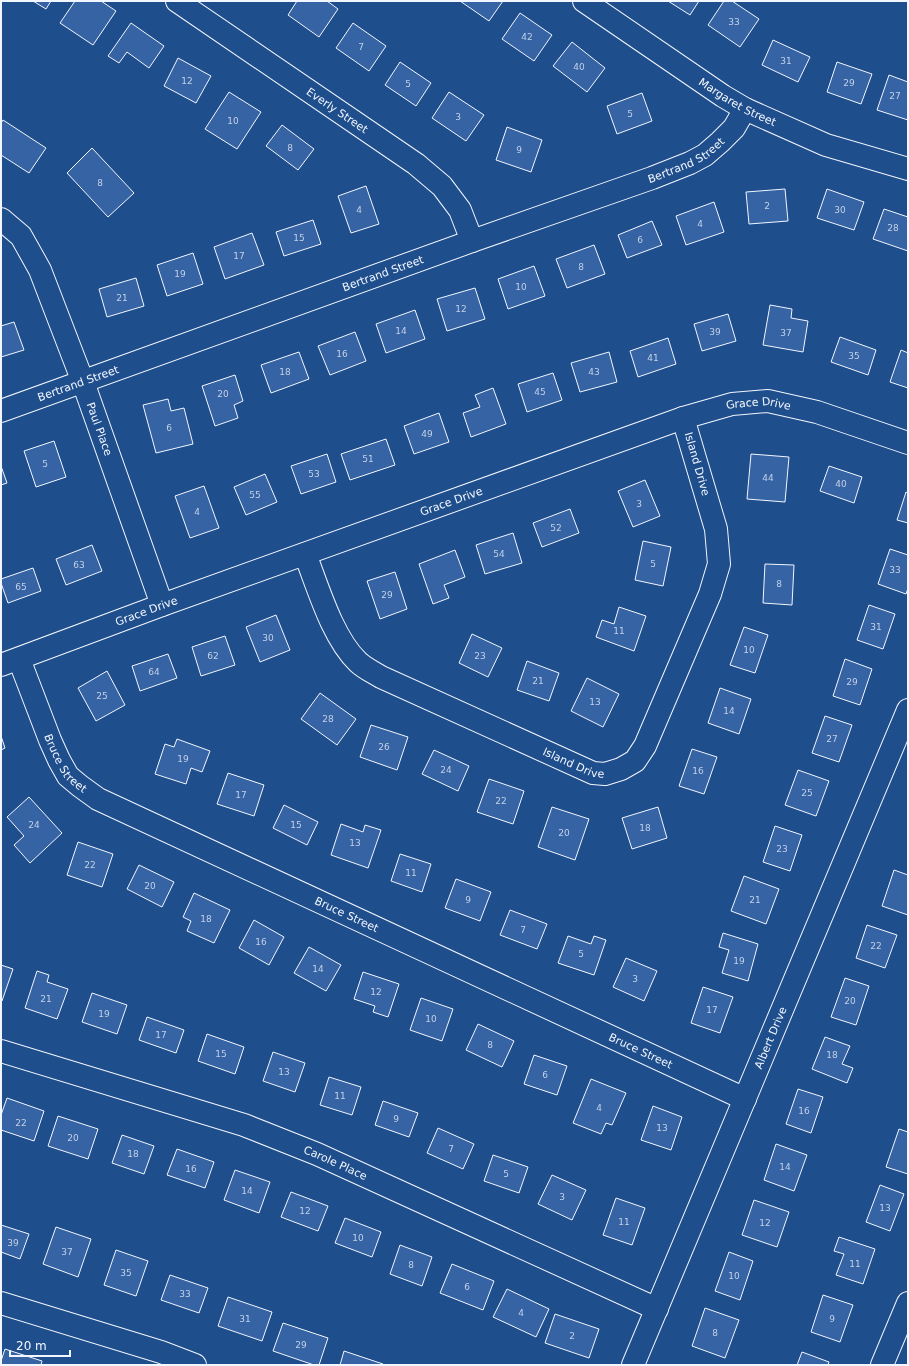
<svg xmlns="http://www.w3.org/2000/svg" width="909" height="1366" font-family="'DejaVu Sans',sans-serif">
  <rect width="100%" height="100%" fill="#1f4e8c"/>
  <g fill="#3563a3" stroke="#f2f6ff">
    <path d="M33,1h18l-5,8z"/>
    <path d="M75,1h26l15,10 -23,34 -33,-22z"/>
    <path d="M297,1h30l11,8 -19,28 -31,-22z"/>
    <path d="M460,1h43l-14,20z"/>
    <path d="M668,1h31l-9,14z"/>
    <path d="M724,1h8l27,18 -19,28 -32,-22z"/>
    <path d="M520,13l32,22 -18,26 -32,-22z"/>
    <path d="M131,23l33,23 -15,22 -22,-16 -8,11 -11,-7z"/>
    <path d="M353,23l33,23 -17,25 -33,-23z"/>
    <path d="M773,40l37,17 -12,25 -36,-17z"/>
    <path d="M572,42l33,26 -18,24 -34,-26z"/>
    <path d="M178,58l33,18 -15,27 -32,-17z"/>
    <path d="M400,62l31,21 -15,23 -31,-21z"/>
    <path d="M837,62l35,12 -11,30 -34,-12z"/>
    <path d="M889,75l19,7v38l-31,-10z"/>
    <path d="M229,92l32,20 -24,37 -32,-20z"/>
    <path d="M449,92l35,23 -18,26 -34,-23z"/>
    <path d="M642,93l10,28 -35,13 -10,-28z"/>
    <path d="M3,120l43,28 -17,25 -28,-18v-32z"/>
    <path d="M282,125l32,24 -16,21 -32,-24z"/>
    <path d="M507,127l35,13 -11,32 -35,-12z"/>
    <path d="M92,148l42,45 -26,24 -41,-44z"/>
    <path d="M366,186l13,38 -28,9 -13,-37z"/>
    <path d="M785,189l3,32 -39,3 -3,-32z"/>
    <path d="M827,189l37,13 -10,28 -37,-12z"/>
    <path d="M714,202l10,30 -38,13 -10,-29z"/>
    <path d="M884,209l24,8v34l-35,-12z"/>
    <path d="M313,220l8,24 -37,12 -8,-24z"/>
    <path d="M652,221l10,24 -35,13 -9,-23z"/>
    <path d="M252,233l12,32 -39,14 -11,-32z"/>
    <path d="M594,245l11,29 -38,14 -11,-29z"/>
    <path d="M193,253l10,31 -36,12 -10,-31z"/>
    <path d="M534,266l11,30 -37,13 -10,-30z"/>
    <path d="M136,278l8,28 -37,11 -8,-28z"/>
    <path d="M475,288l10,31 -38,12 -10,-32z"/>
    <path d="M770,305l22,4 -1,9 17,3 -5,31 -40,-7z"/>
    <path d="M415,310l10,29 -39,14 -10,-29z"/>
    <path d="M728,314l8,27 -34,10 -8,-27z"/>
    <path d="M14,322l10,28 -23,7v-31z"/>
    <path d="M355,332l11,29 -36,14 -12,-29z"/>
    <path d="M840,337l36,13 -8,25 -37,-13z"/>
    <path d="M668,338l8,26 -38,13 -8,-26z"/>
    <path d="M901,350l7,3v35l-18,-6z"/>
    <path d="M299,352l10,27 -38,14 -10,-28z"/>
    <path d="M609,352l8,30 -37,10 -9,-29z"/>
    <path d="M553,373l9,27 -35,12 -9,-28z"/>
    <path d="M235,375l8,26 -9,4 4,13 -23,8 -13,-40z"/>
    <path d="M493,388l13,36 -35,13 -8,-24 17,-6 -5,-12z"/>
    <path d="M168,399l3,12 13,-3 9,36 -37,9 -13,-48z"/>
    <path d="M439,413l10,29 -35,12 -10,-28z"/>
    <path d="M386,439l9,26 -45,15 -9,-26z"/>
    <path d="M54,441l12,36 -30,10 -12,-36z"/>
    <path d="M327,454l9,28 -35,12 -10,-28z"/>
    <path d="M751,454l38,3 -4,45 -38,-3z"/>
    <path d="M1,466l6,17 -6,2z"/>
    <path d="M829,466l33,11 -8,26 -34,-12z"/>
    <path d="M265,474l12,28 -31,13 -12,-28z"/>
    <path d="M645,480l15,36 -27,11 -15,-36z"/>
    <path d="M204,486l15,42 -29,10 -15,-42z"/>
    <path d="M906,492l2,1v30l-11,-3z"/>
    <path d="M570,509l9,24 -37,14 -9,-24z"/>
    <path d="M513,533l9,30 -37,11 -9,-29z"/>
    <path d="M643,541l28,6 -8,39 -28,-6z"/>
    <path d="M92,545l10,26 -36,14 -10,-26z"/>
    <path d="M890,549l18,6v33l-2,6 -28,-10z"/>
    <path d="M455,550l10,27 -21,8 5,13 -16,6 -14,-40z"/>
    <path d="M765,564l29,1 -2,40 -29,-2z"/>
    <path d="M33,568l8,23 -33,12 -7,-20v-4z"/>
    <path d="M395,572l12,37 -27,10 -13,-38z"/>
    <path d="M869,605l26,9 -12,35 -26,-9z"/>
    <path d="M619,607l27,9 -12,35 -38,-14 6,-17 12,4z"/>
    <path d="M276,615l14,35 -30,12 -14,-35z"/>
    <path d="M744,627l24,8 -13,38 -25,-8z"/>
    <path d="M472,634l30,14 -14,29 -29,-14z"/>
    <path d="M225,636l10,29 -34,11 -9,-29z"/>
    <path d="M168,654l9,24 -37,13 -8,-25z"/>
    <path d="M845,659l27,10 -12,36 -27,-9z"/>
    <path d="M527,661l32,12 -10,28 -32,-11z"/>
    <path d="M107,671l18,34 -29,16 -18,-33z"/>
    <path d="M587,678l32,16 -16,33 -32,-16z"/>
    <path d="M720,688l31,11 -12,35 -31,-11z"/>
    <path d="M320,693l36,26 -19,26 -36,-26z"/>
    <path d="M825,716l27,9 -13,37 -27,-9z"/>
    <path d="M371,725l37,12 -11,33 -37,-13z"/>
    <path d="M1,736l4,12 -4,2z"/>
    <path d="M177,739l33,12 -8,21 -11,-4 -5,16 -31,-10 10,-30 9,3z"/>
    <path d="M692,749l25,8 -13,37 -25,-8z"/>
    <path d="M434,750l35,16 -11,25 -36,-17z"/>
    <path d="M798,770l31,11 -13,35 -31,-11z"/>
    <path d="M228,773l36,12 -10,31 -37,-12z"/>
    <path d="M489,779l35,12 -11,33 -36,-12z"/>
    <path d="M29,797l33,36 -32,30 -16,-18 10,-9 -17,-19z"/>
    <path d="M284,805l34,17 -11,23 -34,-17z"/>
    <path d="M552,807l37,12 -14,41 -37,-13z"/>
    <path d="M658,807l9,31 -35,11 -10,-31z"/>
    <path d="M341,824l22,8 2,-7 16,5 -13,38 -37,-13z"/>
    <path d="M775,826l27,9 -12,36 -27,-9z"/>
    <path d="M78,842l35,12 -11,33 -35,-12z"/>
    <path d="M400,854l31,10 -9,28 -31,-11z"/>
    <path d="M139,865l35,17 -12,25 -35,-18z"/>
    <path d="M894,870l14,5v40l-26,-9z"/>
    <path d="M744,876l35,13 -13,35 -35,-13z"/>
    <path d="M456,879l35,13 -11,29 -35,-13z"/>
    <path d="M194,893l36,17 -16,33 -27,-12 4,-10 -8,-4z"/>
    <path d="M510,910l37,14 -10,25 -37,-14z"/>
    <path d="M254,920l30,17 -15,28 -30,-17z"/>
    <path d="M867,925l30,10 -12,33 -29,-10z"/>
    <path d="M723,933l35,11 -10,37 -26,-8 7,-23 -10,-3z"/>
    <path d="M568,936l23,8 3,-8 12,4 -12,35 -36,-12z"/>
    <path d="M309,947l32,18 -15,26 -32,-18z"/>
    <path d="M626,958l31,13 -13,30 -31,-14z"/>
    <path d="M1,965l12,4 -11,32 -1,-1z"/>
    <path d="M37,971l12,4 -2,7 21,7 -11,30 -32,-11z"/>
    <path d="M363,972l36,12 -11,33 -15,-5 2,-6 -21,-7z"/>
    <path d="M845,978l24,8 -13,39 -25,-8z"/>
    <path d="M703,987l30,10 -13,36 -29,-10z"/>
    <path d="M92,993l35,12 -10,29 -35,-12z"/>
    <path d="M421,998l32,11 -11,32 -32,-11z"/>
    <path d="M147,1017l37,13 -8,23 -37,-13z"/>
    <path d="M478,1024l36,17 -12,26 -36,-17z"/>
    <path d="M207,1034l37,13 -9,27 -37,-13z"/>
    <path d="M825,1037l25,9 -8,18 11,4 -6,15 -35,-14z"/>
    <path d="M273,1052l32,11 -10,29 -32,-11z"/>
    <path d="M534,1055l33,11 -10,29 -33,-11z"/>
    <path d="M329,1077l32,10 -9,28 -32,-10z"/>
    <path d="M591,1079l35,14 -14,32 -6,-2 -5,11 -28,-11z"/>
    <path d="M798,1089l25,8 -12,36 -25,-9z"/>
    <path d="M7,1098l37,13 -10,30 -33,-11v-15z"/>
    <path d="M383,1101l35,12 -9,24 -34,-12z"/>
    <path d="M653,1106l29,11 -11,33 -30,-10z"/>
    <path d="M58,1116l40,13 -10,30 -40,-13z"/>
    <path d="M438,1128l36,16 -11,25 -36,-16z"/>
    <path d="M899,1129l9,3v42l-22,-7z"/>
    <path d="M122,1135l32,11 -10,28 -32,-11z"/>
    <path d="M776,1144l31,11 -13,36 -30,-11z"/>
    <path d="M177,1149l37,13 -9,26 -38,-13z"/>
    <path d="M493,1155l35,12 -9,26 -35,-12z"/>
    <path d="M235,1170l35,12 -11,31 -35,-13z"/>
    <path d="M552,1175l34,15 -14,30 -34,-16z"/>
    <path d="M880,1185l24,9 -14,37 -24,-9z"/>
    <path d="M291,1192l37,14 -10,25 -37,-14z"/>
    <path d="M616,1198l29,10 -13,37 -29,-10z"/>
    <path d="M754,1200l35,12 -12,35 -35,-12z"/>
    <path d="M345,1218l36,14 -9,25 -37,-14z"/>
    <path d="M1,1225l28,9 -9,25 -19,-7z"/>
    <path d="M56,1227l35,12 -13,38 -35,-13z"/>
    <path d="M839,1237l36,12 -12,35 -27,-9 8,-21 -10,-3z"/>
    <path d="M400,1245l32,12 -10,29 -32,-12z"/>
    <path d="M116,1250l32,11 -12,35 -32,-11z"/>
    <path d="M729,1252l24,9 -13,39 -25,-9z"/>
    <path d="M452,1264l42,17 -11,29 -43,-17z"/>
    <path d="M170,1275l38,13 -9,25 -38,-13z"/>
    <path d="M507,1289l42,20 -13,28 -43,-20z"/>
    <path d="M823,1295l30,10 -13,37 -29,-10z"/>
    <path d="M228,1297l44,15 -10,29 -44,-15z"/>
    <path d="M705,1308l34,12 -14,38 -33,-12z"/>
    <path d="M555,1314l44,15 -10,29 -44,-15z"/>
    <path d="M283,1323l45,15 -9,27h-5l-41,-14z"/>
    <path d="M5,1349l37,12 -1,4h-40v-4z"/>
    <path d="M344,1351l39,13 -1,1h-42z"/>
    <path d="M802,1352l27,10 -1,3h-31z"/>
  </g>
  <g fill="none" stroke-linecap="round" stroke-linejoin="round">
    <defs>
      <g id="minor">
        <path id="s1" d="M177,1l239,163 26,22 18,24 12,31"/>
        <path id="s2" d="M584,1l139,95 22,13 81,36 82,24"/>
        <path id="s3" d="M1,219l20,17 19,34 43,112 79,223"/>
        <path id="s4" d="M1,411l471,-170 180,-63 38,-15 15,-8 15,-13 14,-14 11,-19"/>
        <path id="s5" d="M305,554c13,33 27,83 53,108 6,6 15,10 23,15l212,96 12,1 16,-5 14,-8 10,-15 65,-152 9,-30 -3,-35 -33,-111"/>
        <path id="s6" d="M19,659l31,81 9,20 9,16 12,10 18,13 647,300"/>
        <path id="s7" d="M1,665l161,-60 521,-187 49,-14 36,-3 49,11 91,31"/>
        <path id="s8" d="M1,1051l243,74 73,29 340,155"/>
        <path d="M1,1303l160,49 34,13"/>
        <path id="s9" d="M633,1365l275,-655"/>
        <path d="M882,1365l26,-62"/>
      </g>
    </defs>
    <use href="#minor" stroke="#f2f6ff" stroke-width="24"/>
    <use href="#minor" stroke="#1f4e8c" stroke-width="22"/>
  </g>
  <g text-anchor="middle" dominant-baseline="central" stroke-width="3" stroke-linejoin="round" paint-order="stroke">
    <g font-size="9" fill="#c3d1e8">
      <text x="734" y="22">33</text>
      <text x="527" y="37">42</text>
      <text x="361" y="47">7</text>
      <text x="786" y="61">31</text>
      <text x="579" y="67">40</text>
      <text x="187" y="81">12</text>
      <text x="849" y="83">29</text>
      <text x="408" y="84">5</text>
      <text x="895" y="96">27</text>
      <text x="630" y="114">5</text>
      <text x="458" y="117">3</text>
      <text x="233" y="121">10</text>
      <text x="290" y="148">8</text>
      <text x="519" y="150">9</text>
      <text x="100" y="183">8</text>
      <text x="767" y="206">2</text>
      <text x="359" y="210">4</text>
      <text x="840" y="210">30</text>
      <text x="700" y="224">4</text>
      <text x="893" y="228">28</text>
      <text x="299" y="238">15</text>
      <text x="640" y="240">6</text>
      <text x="239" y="256">17</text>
      <text x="581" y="267">8</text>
      <text x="180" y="274">19</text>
      <text x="521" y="287">10</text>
      <text x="122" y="298">21</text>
      <text x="461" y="309">12</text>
      <text x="401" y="331">14</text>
      <text x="715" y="332">39</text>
      <text x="786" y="333">37</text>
      <text x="342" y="354">16</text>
      <text x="854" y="356">35</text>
      <text x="653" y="358">41</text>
      <text x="285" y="372">18</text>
      <text x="594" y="372">43</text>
      <text x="540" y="392">45</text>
      <text x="223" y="394">20</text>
      <text x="169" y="428">6</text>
      <text x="427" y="434">49</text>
      <text x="368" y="459">51</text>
      <text x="45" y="464">5</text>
      <text x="314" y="474">53</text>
      <text x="768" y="478">44</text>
      <text x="841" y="484">40</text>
      <text x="255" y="495">55</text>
      <text x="639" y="504">3</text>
      <text x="197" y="512">4</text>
      <text x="556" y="528">52</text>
      <text x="499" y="554">54</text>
      <text x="653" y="564">5</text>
      <text x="79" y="565">63</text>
      <text x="895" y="570">33</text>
      <text x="779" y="584">8</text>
      <text x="21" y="587">65</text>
      <text x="387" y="595">29</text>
      <text x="876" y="627">31</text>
      <text x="619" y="631">11</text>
      <text x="268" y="638">30</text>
      <text x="749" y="650">10</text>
      <text x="213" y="656">62</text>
      <text x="480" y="656">23</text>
      <text x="154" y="672">64</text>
      <text x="538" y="681">21</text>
      <text x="852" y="682">29</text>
      <text x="102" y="696">25</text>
      <text x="595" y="702">13</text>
      <text x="729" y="711">14</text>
      <text x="328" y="719">28</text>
      <text x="832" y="739">27</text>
      <text x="384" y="747">26</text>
      <text x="183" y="759">19</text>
      <text x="446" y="770">24</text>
      <text x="698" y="771">16</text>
      <text x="807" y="793">25</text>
      <text x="241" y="795">17</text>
      <text x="501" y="801">22</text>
      <text x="34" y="825">24</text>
      <text x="296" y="825">15</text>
      <text x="645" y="828">18</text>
      <text x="564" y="833">20</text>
      <text x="355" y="843">13</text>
      <text x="782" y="849">23</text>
      <text x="90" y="865">22</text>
      <text x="411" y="873">11</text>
      <text x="150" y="886">20</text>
      <text x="468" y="900">9</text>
      <text x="755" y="900">21</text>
      <text x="206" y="919">18</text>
      <text x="523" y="930">7</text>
      <text x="261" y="942">16</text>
      <text x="876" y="946">22</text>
      <text x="581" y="954">5</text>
      <text x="739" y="961">19</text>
      <text x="318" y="969">14</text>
      <text x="635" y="979">3</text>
      <text x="376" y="992">12</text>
      <text x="46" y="999">21</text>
      <text x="850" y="1001">20</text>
      <text x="712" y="1010">17</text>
      <text x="104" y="1014">19</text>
      <text x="431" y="1019">10</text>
      <text x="161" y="1035">17</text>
      <text x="490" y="1045">8</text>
      <text x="221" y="1054">15</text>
      <text x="832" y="1055">18</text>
      <text x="284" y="1072">13</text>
      <text x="545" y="1075">6</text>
      <text x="340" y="1096">11</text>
      <text x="599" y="1108">4</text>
      <text x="804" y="1111">16</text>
      <text x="396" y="1119">9</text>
      <text x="21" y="1123">22</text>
      <text x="662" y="1128">13</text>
      <text x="73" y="1138">20</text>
      <text x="451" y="1149">7</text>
      <text x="133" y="1154">18</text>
      <text x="785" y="1167">14</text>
      <text x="191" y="1169">16</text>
      <text x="506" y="1174">5</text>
      <text x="247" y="1191">14</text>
      <text x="562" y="1197">3</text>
      <text x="885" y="1208">13</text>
      <text x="305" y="1211">12</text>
      <text x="624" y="1222">11</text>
      <text x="765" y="1223">12</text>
      <text x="358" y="1238">10</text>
      <text x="13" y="1243">39</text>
      <text x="67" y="1252">37</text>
      <text x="855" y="1264">11</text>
      <text x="411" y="1265">8</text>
      <text x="126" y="1273">35</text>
      <text x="734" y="1276">10</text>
      <text x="467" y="1287">6</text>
      <text x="185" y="1294">33</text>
      <text x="521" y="1313">4</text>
      <text x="245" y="1319">31</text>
      <text x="832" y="1319">9</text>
      <text x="715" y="1333">8</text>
      <text x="572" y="1336">2</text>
      <text x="301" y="1345">29</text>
    </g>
    <g font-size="11" fill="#f2f6ff" stroke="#1f4e8c">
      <text stroke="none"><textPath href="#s2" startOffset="184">Margaret Street</textPath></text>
      <text stroke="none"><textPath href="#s1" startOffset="194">Everly Street</textPath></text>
      <text stroke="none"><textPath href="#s4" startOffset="730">Bertrand Street</textPath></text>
      <text stroke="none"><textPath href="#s4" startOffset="406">Bertrand Street</textPath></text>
      <text stroke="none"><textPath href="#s4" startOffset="82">Bertrand Street</textPath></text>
      <text stroke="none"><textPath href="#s7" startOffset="803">Grace Drive</textPath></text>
      <text stroke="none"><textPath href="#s3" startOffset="235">Paul Place</textPath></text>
      <text transform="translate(697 464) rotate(74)">Island Drive</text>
      <text stroke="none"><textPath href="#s7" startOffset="479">Grace Drive</textPath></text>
      <text stroke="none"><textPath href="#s7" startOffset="155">Grace Drive</textPath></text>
      <text stroke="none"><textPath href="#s6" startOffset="115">Bruce Street</textPath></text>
      <text stroke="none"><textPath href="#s5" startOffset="360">Island Drive</textPath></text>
      <text stroke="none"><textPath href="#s6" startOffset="439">Bruce Street</textPath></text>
      <text stroke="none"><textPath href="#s9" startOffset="355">Albert Drive</textPath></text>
      <text stroke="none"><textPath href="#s6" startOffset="763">Bruce Street</textPath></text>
      <text stroke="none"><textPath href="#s8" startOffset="353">Carole Place</textPath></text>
    </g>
  </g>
  <rect width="909" height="1366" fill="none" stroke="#f2f6ff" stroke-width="4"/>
  <path d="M10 1350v6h60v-6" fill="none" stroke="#f2f6ff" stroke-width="2"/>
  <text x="16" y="1350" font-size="12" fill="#f2f6ff" stroke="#1f4e8c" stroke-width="3" paint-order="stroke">20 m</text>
</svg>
